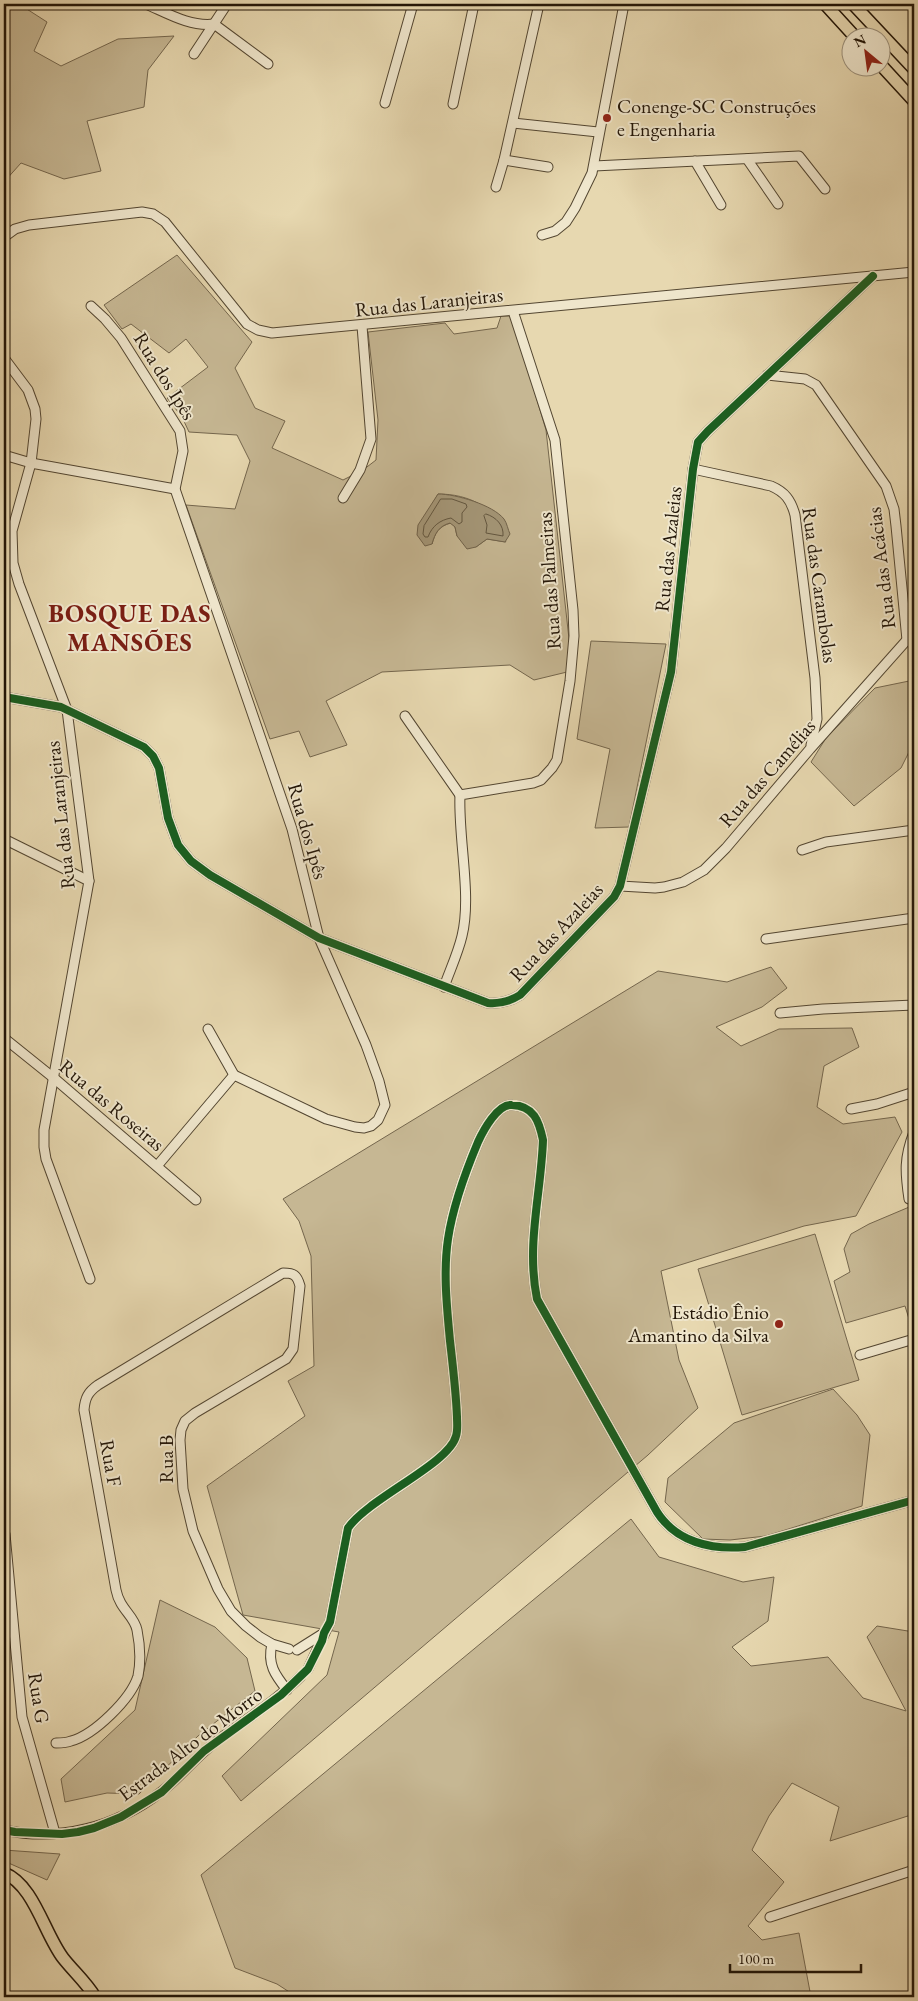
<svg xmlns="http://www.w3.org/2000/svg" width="918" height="2001" font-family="'EB Garamond',serif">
  <rect width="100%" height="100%" fill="#e7d8b0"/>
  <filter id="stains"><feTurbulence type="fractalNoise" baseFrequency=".004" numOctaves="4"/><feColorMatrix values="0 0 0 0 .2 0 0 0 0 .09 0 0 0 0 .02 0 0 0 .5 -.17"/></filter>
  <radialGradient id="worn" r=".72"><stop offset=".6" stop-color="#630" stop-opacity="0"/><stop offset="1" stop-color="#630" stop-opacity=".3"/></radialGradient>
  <g fill="#c6b793" stroke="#74664d" fill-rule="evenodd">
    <path d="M19,4l28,18 -13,29 27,15 57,-27 56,-3 -26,34 -4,37 -57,14 14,50 -37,8 -43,-16 -17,19v-174z"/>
    <path d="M177,255l75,87 -17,26 20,40 30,13 -13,27 71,32 20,-10 13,-10 2,-40 -10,-88 77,-9 9,11 43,-6 4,-12h11l34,114 23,209 -2,33 -33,8 -24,-15 -128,7 -56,29 21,44 -37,12 -11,-26 -29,8 -84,-234 49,4 15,-48 -13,-26 -48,-3 -7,-15 -15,-19 41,-31 -22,-28 -17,14 -38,-29 -9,5 -18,-24zM438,494c15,0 30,3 43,11l25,37 -19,-3 -11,8 -19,-11 -2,-9 -4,-4c-12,3 -16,10 -19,21l1,-41z"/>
    <path d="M591,641l75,3 -37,183 -34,1 15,-79 -33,-10z"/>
    <path d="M914,680v71l-5,1 -8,16 -47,38 -43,-44 15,-24 49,-50z"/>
    <path d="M771,967l16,21 -25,19 -46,20 25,19 38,-17 73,-1 7,19 -35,19 -7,41 26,17 52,-7 7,15 -46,84 -52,10 -143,45 18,89 19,48 -50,47 -407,346 -19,-25 105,-101 12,-43 -96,-17 -36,-129 98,-70 -17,-35 26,-15 -3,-110 -12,-35 -16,-22 375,-228 69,11z"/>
    <path d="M914,1205v130l-9,-29 -59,17 -12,-42 16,-9 -6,-23 7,-15 18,-10z"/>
    <path d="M815,1234l44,146 -117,35 -44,-146z"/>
    <path d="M833,1389l24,26 13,20 -8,71 -96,30 -36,4 -27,-1 -38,-37 3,-24 66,-55z"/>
    <path d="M631,1519l28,38 84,25 31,-5 -6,44 -36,26 19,19 77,-9 35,41 43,13 -39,-74 10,-11 37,6v182l-84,27 9,-34 -47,-24 -23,33 -17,34 32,32 -36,44 14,14 37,-7 12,64h-514l-20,-13 -42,-16 -34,-93z"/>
    <path d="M160,1600l55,27 32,31 8,33 -57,45 -59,58 -32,-1 -42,9 -4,-23 74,-69z"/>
    <path d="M4,1850l56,4 -13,26 -43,-19z"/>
  </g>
  <path fill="#a49677" stroke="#70624a" d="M438,494c18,0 55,11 66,25 3,4 4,11 6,15l-5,8 -18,-3 -11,8 -9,2 -10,-13 -2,-9 -5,-4c-11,3 -15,10 -18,21l-7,2 -8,-11 1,-10z"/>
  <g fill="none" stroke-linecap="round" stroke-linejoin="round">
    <g stroke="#63563f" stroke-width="1">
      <path d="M441,499h11l14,5 1,3 -5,6v9l-3,2 -8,-6c-11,2 -19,8 -23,19h-3l-2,-3 1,-8z"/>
      <path d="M486,514c10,3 18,11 17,22l-17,-3 1,-8 -3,-9z"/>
    </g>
    <defs>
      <g id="minor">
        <path d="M146,4c21,9 44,23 68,20l54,40"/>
        <path d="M194,54l33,-50"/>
        <path d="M385,103l28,-99"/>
        <path d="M453,104l21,-100"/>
        <path d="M513,123l85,9"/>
        <path d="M747,159l31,45"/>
        <path d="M504,160l44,7"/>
        <path d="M695,161l26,44"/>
        <path d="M594,166l205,-10 26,33"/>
        <path d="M496,187l8,-27 35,-156"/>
        <path d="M542,235l13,-4 11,-9 9,-14 17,-35 32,-169"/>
        <path d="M4,237l11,-8 14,-4 113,-13 11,2 12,8 82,102 11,6 14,3 642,-61"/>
        <path d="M91,306l14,13 16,19 59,93 3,20 -8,38 117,340 27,109 47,107 13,36 6,24 -7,15 -7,6 -7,2 -9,-1 -29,-8 -92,-44 -77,91"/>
        <path d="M4,358l24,32 7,19 1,10 -5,44 -19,68 1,32 6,21 48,126 22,171 -45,249v17l2,12 44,120"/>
        <path d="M767,375l38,4 11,6 70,101 8,23 2,17 11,114"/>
        <path d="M4,455l27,8 144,26"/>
        <path d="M693,469l78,17c14,6 20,14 24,29l20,163 2,41 -6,26"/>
        <path d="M343,498l17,-28 11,-31 -9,-113"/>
        <path d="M4,697l57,10 83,40 9,9 6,12 9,50 10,27 13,16 19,14 109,63 169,65c12,1 21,-1 32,-8l94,-98 6,-11 51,-214 22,-203 5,-27 10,-11 165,-155"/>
        <path d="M405,716l55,79"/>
        <path d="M4,839l85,42"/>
        <path d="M802,850l24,-8 88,-12"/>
        <path d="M620,886l35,2 9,-1 19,-5 21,-12 22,-22 84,-99 104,-117"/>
        <path d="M766,939l148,-21"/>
        <path d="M444,987c6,-17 14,-34 18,-51 10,-40 -4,-98 -2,-141l73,-12 8,-3 11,-12 5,-8 13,-79 4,-45 -1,-26 -18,-170 -42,-129"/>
        <path d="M780,1013l43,-4 91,-4"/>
        <path d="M208,1029l26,46"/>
        <path d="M4,1038l51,41 141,121"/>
        <path d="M851,1109l26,-5 37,-12"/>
        <path d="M909,1199c-4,-27 -5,-41 5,-67"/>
        <path d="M860,1355l54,-16"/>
        <path d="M5,1534l17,183 33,116"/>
        <path d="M272,1644c-5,20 3,31 15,46"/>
        <path d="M297,1650l27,-17"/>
        <path d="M308,1669l22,-47 18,-94c21,-30 101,-64 108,-92 2,-6 1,-13 1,-19 -1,-25 -4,-50 -7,-76 -3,-33 -7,-68 -2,-102 5,-34 17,-66 30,-97 5,-11 20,-39 34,-37 22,1 27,16 31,35 -2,54 -17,105 -6,159l120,213c19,30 54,38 88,35l169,-47"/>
        <path d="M56,1743c5,0 10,0 15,-2 23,-6 60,-42 67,-65 3,-15 2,-31 -1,-46 -3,-15 -17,-20 -21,-40l-32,-180c1,-12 4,-18 14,-25l185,-112c11,0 14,2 17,13l-7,63 -7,10 -91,54 -10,8 -4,9 -1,10 3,49 10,42 25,58 13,22 15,15 14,11 12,7 17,5"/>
        <path d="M4,1830c56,12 112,-3 157,-38 20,-15 35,-36 56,-51 29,-22 58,-39 84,-65"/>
        <path d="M770,1917l144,-47"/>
      </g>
      <g id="major">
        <path d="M825,4l31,34"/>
        <path d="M853,4l61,65"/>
        <path d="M880,64l34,37"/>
        <path d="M4,1873c30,12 40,60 59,85 11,14 23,24 32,39"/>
      </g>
    </defs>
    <use href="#minor" stroke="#534631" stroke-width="11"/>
    <use href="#major" stroke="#221507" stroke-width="14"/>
    <use href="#minor" stroke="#efe6cc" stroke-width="9"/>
    <use href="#major" stroke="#e7d8b0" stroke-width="11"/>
    <defs>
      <g id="cycleway">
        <path d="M4,697l57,10 83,40 9,9 6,12 9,50 10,27 13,16 19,14 109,63 169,65c12,1 21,-1 32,-8l94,-98 6,-11 51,-214 22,-203 5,-27 10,-11 165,-155"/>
        <path d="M4,1830l11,2 47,2 16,-2 16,-4 27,-11 41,-25 42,-41 77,-56 27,-26 14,-28 2,-8 6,-11 18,-94c21,-30 101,-64 108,-92 2,-6 1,-13 1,-19 -1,-25 -4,-50 -7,-76 -3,-33 -7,-68 -2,-102 5,-34 17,-66 30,-97 5,-11 20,-39 34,-37 22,1 27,16 31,35 -2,54 -17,105 -6,159l120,213c19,30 54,38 88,35l169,-47"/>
      </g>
    </defs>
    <use href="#cycleway" stroke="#efe6cc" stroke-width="11"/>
    <use href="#cycleway" stroke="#1b5e20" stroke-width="8"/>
  </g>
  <g fill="#8f2418" stroke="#efe6cc" stroke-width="2">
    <circle cx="607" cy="118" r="5"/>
    <circle cx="779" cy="1324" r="5"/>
  </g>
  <g text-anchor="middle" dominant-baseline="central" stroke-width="4" stroke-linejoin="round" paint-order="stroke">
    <g font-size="20" fill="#221507" stroke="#efe6cc" text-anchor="start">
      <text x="617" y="106">Conenge-SC Construções<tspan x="617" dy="23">e Engenharia</tspan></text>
      <text x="769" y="1312" text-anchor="end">Estádio Ênio<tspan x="769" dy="23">Amantino da Silva</tspan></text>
    </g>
    <g font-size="20" fill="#221507" stroke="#efe6cc">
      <text transform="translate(429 302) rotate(-6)">Rua das Laranjeiras</text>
      <text transform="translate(165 376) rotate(58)">Rua dos Ipês</text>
      <text transform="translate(668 549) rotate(-84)">Rua das Azaleias</text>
      <text transform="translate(881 568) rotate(-97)">Rua das Acácias</text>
      <text transform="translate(549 581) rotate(-94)">Rua das Palmeiras</text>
      <text transform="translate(820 585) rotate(82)">Rua das Carambolas</text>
      <text transform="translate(767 773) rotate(-49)">Rua das Camélias</text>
      <text transform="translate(60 815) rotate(-96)">Rua das Laranjeiras</text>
      <text transform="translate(308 831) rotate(74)">Rua dos Ipês</text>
      <text transform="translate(556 932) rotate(-47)">Rua das Azaleias</text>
      <text transform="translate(112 1105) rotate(40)">Rua das Roseiras</text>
      <text transform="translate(166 1459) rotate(-90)">Rua B</text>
      <text transform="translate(111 1463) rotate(80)">Rua F</text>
      <text transform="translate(39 1698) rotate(81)">Rua G</text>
      <text transform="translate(190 1744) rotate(-37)">Estrada Alto do Morro</text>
    </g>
    <g font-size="25" font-weight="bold" letter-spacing="1" fill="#7a1f14" stroke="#efe6cc">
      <text x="130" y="613">BOSQUE DAS<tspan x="130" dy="29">MANSÕES</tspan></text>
    </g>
  </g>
  <rect width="918" height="2001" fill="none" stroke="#e7d8b0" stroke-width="20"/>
  <rect x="5" y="5" width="908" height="1991" fill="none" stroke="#221507" stroke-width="2.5"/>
  <rect x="10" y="10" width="898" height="1981" fill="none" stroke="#221507"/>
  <g transform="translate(866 52) rotate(331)"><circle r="24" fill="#efe6cc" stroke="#9d927d"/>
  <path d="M0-4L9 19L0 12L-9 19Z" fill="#8f2418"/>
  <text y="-8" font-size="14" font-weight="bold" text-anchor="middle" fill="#221507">N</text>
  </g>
  <path d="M730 1964v8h131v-8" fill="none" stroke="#221507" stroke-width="2.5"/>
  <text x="738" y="1964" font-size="15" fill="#221507" stroke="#efe6cc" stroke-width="4" paint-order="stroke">100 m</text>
  <rect width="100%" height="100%" filter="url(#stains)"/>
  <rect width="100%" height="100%" fill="url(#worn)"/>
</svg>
